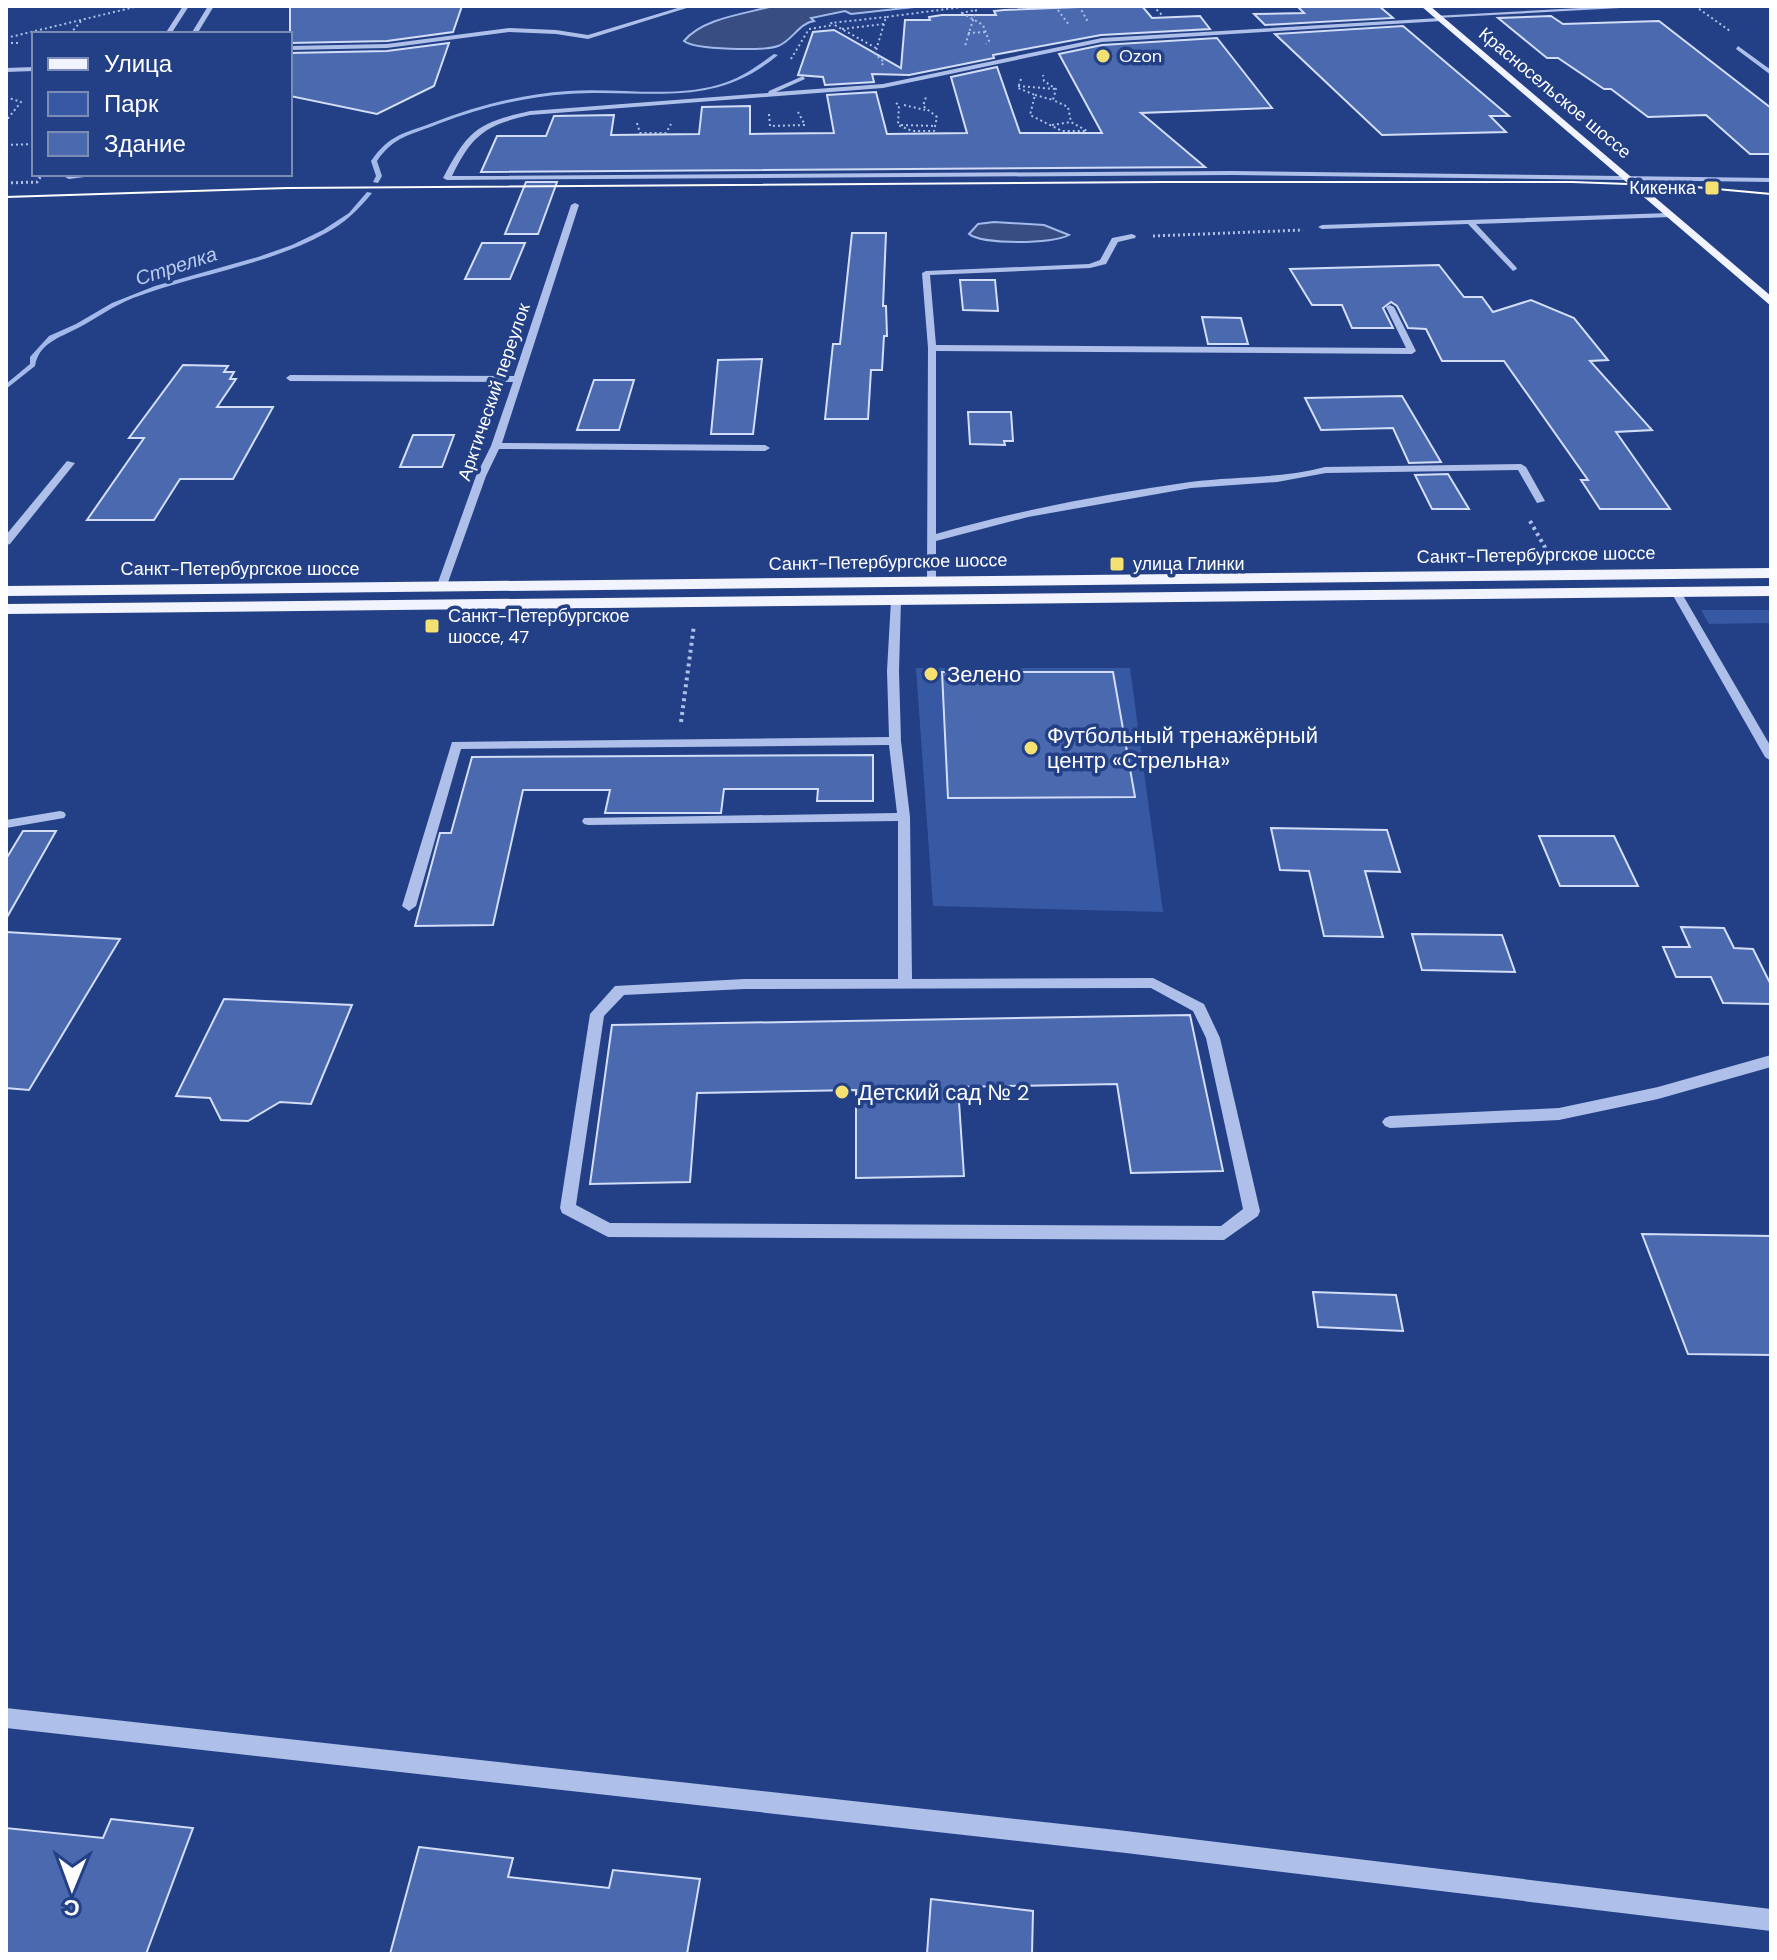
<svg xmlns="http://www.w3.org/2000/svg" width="1777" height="1960" font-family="'DM Sans',sans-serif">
  <rect width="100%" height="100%" fill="#234087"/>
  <g fill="#3758a3">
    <path d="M1701,610h70v13l-62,1z"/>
    <path d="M916,668h214l33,244 -230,-6z"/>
  </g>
  <g fill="#384e82" stroke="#a2b9ea" stroke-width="2">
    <path d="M773,6h150l-72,8 -6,-3 -34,7 3,3c-15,2 -22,20 -36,25 -14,5 -83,4 -94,-5 19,-23 61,-27 89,-35z"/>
    <path d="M994,222l50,3 25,10c-15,9 -87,10 -100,-1l9,-10z"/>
  </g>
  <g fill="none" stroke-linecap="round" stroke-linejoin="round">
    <g fill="#a2b9ea" fill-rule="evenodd">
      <path d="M774,54l4,1c-66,56 -132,33 -210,39 -45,3 -89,14 -130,30 -27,11 -44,12 -61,37l5,15 -4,7 -5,-1 3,-6 -5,-15c19,-27 32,-27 61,-38 43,-17 90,-29 136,-32 52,-4 109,9 159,-9 17,-6 32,-17 47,-28z"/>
      <path d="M367,192l5,1c-13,16 -27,30 -46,40 -60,33 -130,41 -193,65 -20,8 -36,20 -55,30 -19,10 -39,15 -43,38l-29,23v-5l24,-20v-7l19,-21 27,-12 36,-21 43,-17 103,-29 34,-12 31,-15 26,-17z"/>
    </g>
  </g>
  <g fill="#4b69af" stroke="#d2ddf7" stroke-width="2">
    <path d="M290,6h172l-9,26 -66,9 -97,2z"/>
    <path d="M1104,6h38l10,12 48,-2 10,13 -109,6 -108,20 1,3 -85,17 -37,-1 2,8 -49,3 -2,-8 -25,-2 15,-43 21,-2 67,38 4,-48h25l-1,-3 13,-2h54l-2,-4 10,-1z"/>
    <path d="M1297,6h82l14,12 -128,7 -11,-11 50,-1z"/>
    <path d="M1551,16l12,8 96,-3 112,87v46h-21l-44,-39 -58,2 -37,-28h-7l-46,-31h-11l-49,-40z"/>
    <path d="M1403,26l106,90h-19l16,16 -124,3 -107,-101z"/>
    <path d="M1217,38l55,70 -131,5 64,54 -724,5 16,-36h49l8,-20 60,-1 -3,20 88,-1 3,-27 48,-1v28l84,-1 -7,-38 49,-3 11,42 80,-1 -16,-56 46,-10 23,66h82l-43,-79 43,-9z"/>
    <path d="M449,43l-15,43 -57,28 -87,-18v-43l97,-2z"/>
    <path d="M526,182h31l-19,52h-33z"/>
    <path d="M852,233h34l-3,73h3l1,30h-3l-2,34h-11l-3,49h-43l8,-75h7z"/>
    <path d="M482,243h43l-15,36h-45z"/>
    <path d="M1439,265l25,32h18l11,15 38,-12 43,18 34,42 -18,1 62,69 -36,2 54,77h-70l-19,-29h7l-84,-119h-62l-16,-32 -18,-1 -11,-22 -6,-4 -8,6 10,20h-41l-10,-23h-30l-22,-36z"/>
    <path d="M960,280h35l3,31 -35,-1z"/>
    <path d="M1202,317l39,1 7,26h-40z"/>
    <path d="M762,359l-9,75h-42l7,-74z"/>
    <path d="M183,365l45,1 -4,6h10l-4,7h6l-19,28h56l-40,72h-53l-26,41h-67l57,-82h-15z"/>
    <path d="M594,380h40l-15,50h-42z"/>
    <path d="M1402,396l39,66 -32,1 -16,-35 -72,2 -16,-32z"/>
    <path d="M968,412h43l2,29h-9l1,4 -35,-1z"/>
    <path d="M413,435h41l-12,32h-42z"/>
    <path d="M1448,474l21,35h-37l-17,-34z"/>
    <path d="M942,672h171l22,125 -187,1z"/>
    <path d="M873,755v46h-56l1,-12h-94l-3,24h-116l5,-23h-87l-30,135 -78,1 25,-93h11l21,-76z"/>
    <path d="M1271,828l116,2 13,42 -35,-1 18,66 -59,-1 -15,-65 -29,-1z"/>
    <path d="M23,831h33l-50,88v-60z"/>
    <path d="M1539,836h75l24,50h-78z"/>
    <path d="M1681,927l43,1 10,20 19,1 18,36v19l-48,-1 -12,-26h-35l-13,-30h27z"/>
    <path d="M6,932l114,7 -91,151 -23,-2z"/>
    <path d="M1412,934l90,1 13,37 -93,-2z"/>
    <path d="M224,999l128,6 -41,99 -31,-2 -32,19 -27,-1 -11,-22 -34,-2z"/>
    <path d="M1190,1015l33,156 -92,2 -14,-89 -159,3 6,89 -108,2v-88l-159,3 -7,89 -100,2 22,-159z"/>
    <path d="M1642,1234l129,2v119l-83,-1z"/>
    <path d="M1313,1292l83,3 7,36 -85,-4z"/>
    <path d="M111,1819l82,9 -47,126h-140v-126l97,10z"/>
    <path d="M419,1847l94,11 -5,19 101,11 4,-18 87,9 -13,75h-297z"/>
    <path d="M931,1899l102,12 -1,43h-105z"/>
  </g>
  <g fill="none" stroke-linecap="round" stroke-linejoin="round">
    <g stroke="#aec0e9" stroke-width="2" stroke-dasharray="2 3" stroke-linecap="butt">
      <path d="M1055,6l14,19"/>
      <path d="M1079,6l9,16"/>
      <path d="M1153,6l10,10"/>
      <path d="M1695,6l35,25"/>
      <path d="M961,13l15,-3 -11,36"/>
      <path d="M962,13l21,12 6,16 -3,3"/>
      <path d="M842,29l42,-5"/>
      <path d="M968,33l18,-1"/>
      <path d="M70,34l12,-14"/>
      <path d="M6,38l133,-32"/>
      <path d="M6,43h14"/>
      <path d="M876,48l-45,-25 55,-6"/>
      <path d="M791,59l18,-30 25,-4"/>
      <path d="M882,65l2,-3 -9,-8 11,-37 84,-11"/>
      <path d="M1021,79l-3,9 17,7 -5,20 32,16h25l-16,-9 -3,-15 -15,-7 3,-11 -12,-8 -1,-6"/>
      <path d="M1018,86l37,3"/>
      <path d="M1035,95l18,5"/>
      <path d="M6,97l15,5 -15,19"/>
      <path d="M896,103l3,2 -1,20 14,6h22l3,-14 -14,-11 3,-9"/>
      <path d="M904,105l21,5"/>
      <path d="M769,114l1,12 35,-1 -7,-13"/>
      <path d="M637,123l3,10h26l5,-9"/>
      <path d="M901,125l35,1"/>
      <path d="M1052,125l19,-3"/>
      <path d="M6,145l28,-1"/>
    </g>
    <g stroke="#aec0e9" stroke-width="3" stroke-dasharray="2 3" stroke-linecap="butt">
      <path d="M6,183l31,-1 5,-8"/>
      <path d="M1153,236l150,-6"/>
    </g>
    <g stroke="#aec0e9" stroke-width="4" stroke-dasharray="3 4" stroke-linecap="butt">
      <path d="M1530,521l17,30"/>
      <path d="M681,722l13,-97"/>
    </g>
    <g fill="#aec0e9" fill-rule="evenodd">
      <path d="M183,6h6l-18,28h-6z"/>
      <path d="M208,6h6l-17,28h-6z"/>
      <path d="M684,6h9l-105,33 -32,-5 -47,-2 -122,16 -97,2v-4l97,-2 122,-16 47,2 32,5z"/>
      <path d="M1617,6h40l-220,12 -3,-2z"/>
      <path d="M1440,18l2,3 -340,21 -219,46 -353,27c-45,10 -58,20 -78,61l780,-5 539,7v4l-539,-7 -785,5 -4,-2c25,-48 34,-55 87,-67l238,-18 1,-2 34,-15 2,3 -29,13 107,-8 219,-46z"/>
      <path d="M1738,46l33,24v5l-35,-26z"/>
      <path d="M34,67v4l-28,1v-4z"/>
      <path d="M68,174h39l-38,5 -4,-2z"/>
      <path d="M575,203l4,2 -77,238 263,2 5,3 -5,3 -266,-2 -13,27 -40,112 -5,3 -4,-1 -1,-2 40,-112 15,-30 22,-64 -223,-1 -4,-3 4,-3 224,1 57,-171z"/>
      <path d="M1669,213h3v4l-196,7 40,43 1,2 -4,2 -45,-47 -146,5 -4,-2 4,-2z"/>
      <path d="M1132,234l4,2 -1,2 -17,4 -12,22 -16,4 -160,7 6,70 470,3 -20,-41 4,-2 4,2 22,44 -4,3 -476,-3v183c83,-24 169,-40 254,-52 46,-6 90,-3 135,-15l196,-3 5,3 19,34 -8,2 -19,-33 -192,3 -49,9 -86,6 -163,29 -92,24v41l-5,3 -4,-1 1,-236 -6,-75 4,-2 163,-7 11,-4 12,-22z"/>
      <path d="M67,461l8,2 -65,81 -4,1v-10z"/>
      <path d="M1676,589l5,3 90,155v14l-6,-4 -94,-165z"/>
      <path d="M896,597l5,3 -2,71 2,70 9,76 2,162 241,-1 51,26 16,34 40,173 -2,5 -34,24 -616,-3 -46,-24 -2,-5 30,-194 25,-28 129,-7h154v-158l-310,4 -4,-1 -2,-3 2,-3 313,-5 -8,-68 -428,4 -45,157 -7,5 -7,-5 50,-164 437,-5 -2,-66 4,-71zM1151,988l42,23 13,27 37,171 -22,17 -611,-3 -34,-18 28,-189 20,-21 120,-6z"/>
      <path d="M60,811l4,1 2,3 -2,3 -58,10v-8z"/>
      <path d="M1771,1055v12l-113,32 -99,21 -169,8 -5,-2 -3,-4 3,-4 5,-2 169,-8 99,-21z"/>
      <path d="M6,1708l1120,123 645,78v22l-645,-78 -1120,-125z"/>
    </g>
    <g fill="#f1f4fe" fill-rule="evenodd">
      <path d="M1421,6h9l341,290v10z"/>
      <path d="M1771,568v10l-1765,18v-10z"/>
      <path d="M1771,586v10l-1765,18v-10z"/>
    </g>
    <path stroke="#fff" stroke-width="2" d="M6,197l282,-9 876,-6h408l112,4 87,8"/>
  </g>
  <g fill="#f4e171" stroke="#234087" stroke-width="3">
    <circle cx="1103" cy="56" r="8"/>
    <rect x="1704" y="180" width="16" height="16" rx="4"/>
    <rect x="1109" y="556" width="16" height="16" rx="4"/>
    <rect x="424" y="618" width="16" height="16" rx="4"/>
    <circle cx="931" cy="674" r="8"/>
    <circle cx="1031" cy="748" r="8"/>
    <circle cx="842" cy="1092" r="8"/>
  </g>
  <g text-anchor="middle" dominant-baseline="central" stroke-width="7" stroke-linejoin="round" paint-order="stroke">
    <g font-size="18" fill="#fff" stroke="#234087" text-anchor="start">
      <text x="1119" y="56">Ozon</text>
      <text x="1696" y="188" text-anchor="end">Кикенка</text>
      <text x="1133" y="564">улица Глинки</text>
      <text x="448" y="616">Санкт-Петербургское<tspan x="448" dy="21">шоссе, 47</tspan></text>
    </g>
    <g font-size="18" fill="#fff" stroke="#234087">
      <text transform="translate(1555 93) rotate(40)">Красносельское шоссе</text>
      <text transform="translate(494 392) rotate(-71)">Арктический переулок</text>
      <text transform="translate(1536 555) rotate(-1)">Санкт-Петербургское шоссе</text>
      <text transform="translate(888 562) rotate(-1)">Санкт-Петербургское шоссе</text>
      <text x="240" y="569">Санкт-Петербургское шоссе</text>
    </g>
    <g font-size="20" font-style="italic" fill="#b9cbf0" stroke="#234087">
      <text transform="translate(176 266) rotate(-18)">Стрелка</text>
    </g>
    <g font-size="22" fill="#fff" stroke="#234087" text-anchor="start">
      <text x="947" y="674">Зелено</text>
      <text x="1047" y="735">Футбольный тренажёрный<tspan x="1047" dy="25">центр «Стрельна»</tspan></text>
      <text x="858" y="1092">Детский сад № 2</text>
    </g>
  </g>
  <rect width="1777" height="1960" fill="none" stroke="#ffffff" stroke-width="16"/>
  <rect x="32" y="32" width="260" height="144" fill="#234087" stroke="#7b8cb7" stroke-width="2"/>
  <rect x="48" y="58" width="40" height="12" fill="#f1f4fe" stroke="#7b8cb7" stroke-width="2"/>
  <text x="104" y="72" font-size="24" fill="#ffffff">Улица</text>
  <rect x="48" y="92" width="40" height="24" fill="#3758a3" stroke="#7b8cb7" stroke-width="2"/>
  <text x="104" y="112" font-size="24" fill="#ffffff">Парк</text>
  <rect x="48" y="132" width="40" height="24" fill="#4b69af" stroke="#7b8cb7" stroke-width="2"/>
  <text x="104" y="152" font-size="24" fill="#ffffff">Здание</text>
  <g transform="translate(72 1888) rotate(181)" stroke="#234087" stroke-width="6" paint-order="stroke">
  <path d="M0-6L14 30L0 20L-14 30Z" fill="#ffffff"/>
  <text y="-12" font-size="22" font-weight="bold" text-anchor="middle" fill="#ffffff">С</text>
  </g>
</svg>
